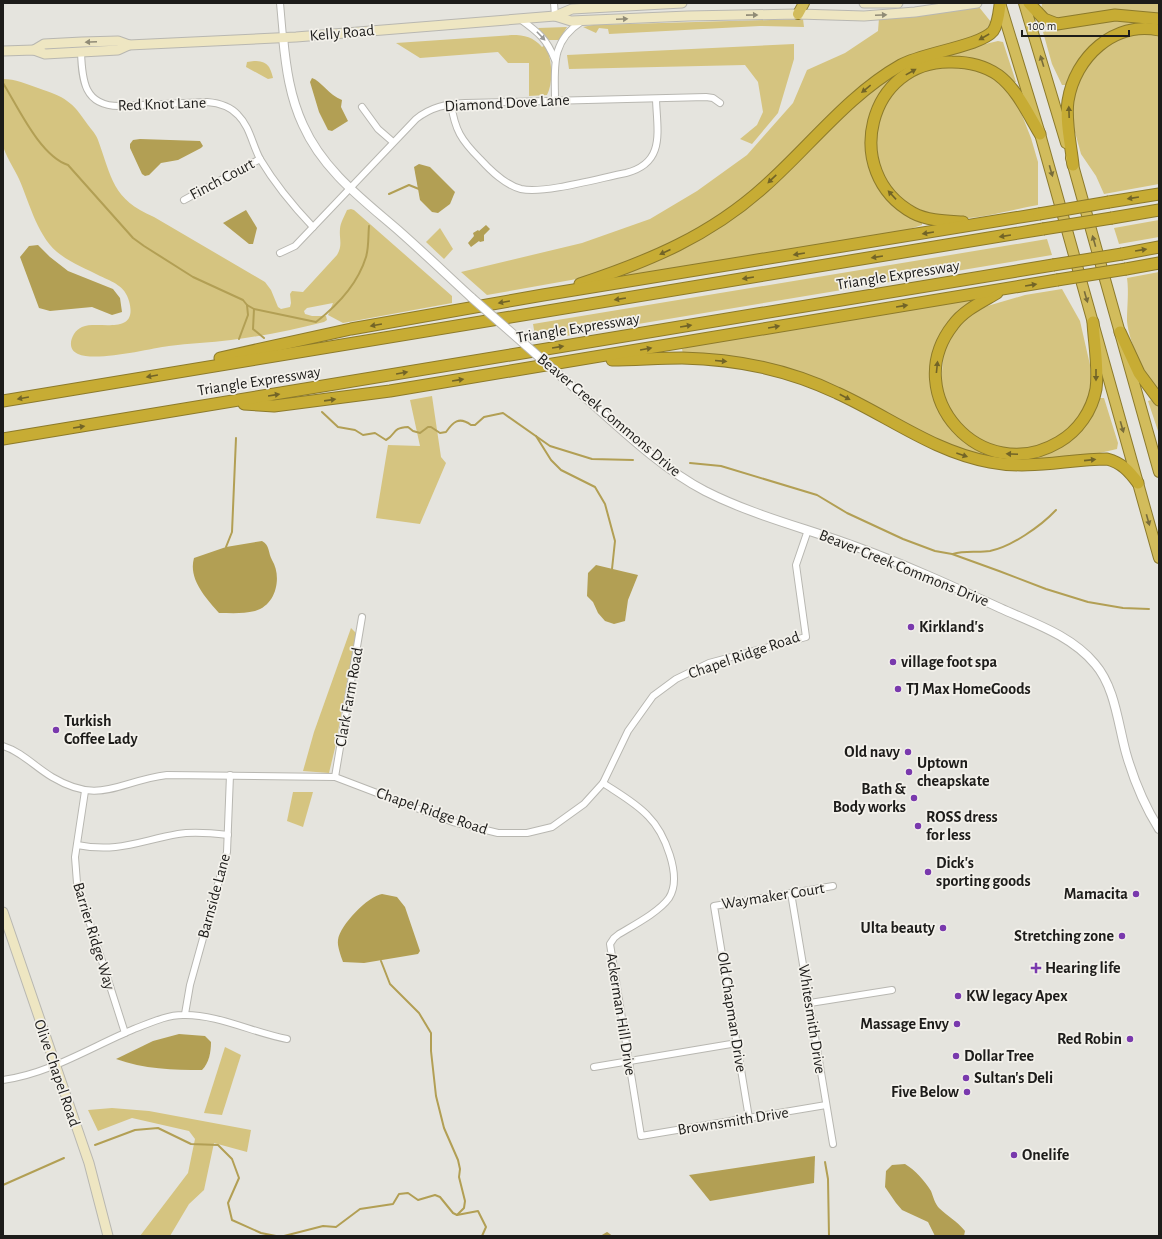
<svg xmlns="http://www.w3.org/2000/svg" width="1162" height="1239" font-family="'Alegreya Sans',sans-serif">
  <rect width="100%" height="100%" fill="#e5e4de"/>
  <g fill="#d5c480">
    <path d="M1042,3h117v12l-34,-4 -25,1 -41,6 -12,-2 -6,-5z"/>
    <path d="M979,7l12,15 -8,12 -80,25 -163,142 -41,27 -35,20 -76,29 -101,18 -26,-23 121,-29 68,-24 47,-28 50,-36 46,-52 14,-33 38,-17 33,-22 1,-13 69,-6z"/>
    <path d="M803,19l1,8 -44,-1 -151,8 -1,-5 -9,-1 -3,5 -13,-6 10,-2z"/>
    <path d="M1138,20v4c-35,6 -61,27 -72,61h-4l-10,-21 -9,-32 54,-11z"/>
    <path d="M567,27l-8,13h-10l-11,-12z"/>
    <path d="M1159,32v152l-55,10 -8,-18 -15,-22 -8,-29 -1,-20 8,-32 10,-15 32,-22z"/>
    <path d="M512,35c13,0 21,2 30,12l3,-2c7,13 9,36 2,50l-18,1v-33h-21l-10,-11 -78,6 -24,-15z"/>
    <path d="M998,41l5,1 13,40h-3l-46,-24 -25,-1v-3z"/>
    <path d="M794,44v15l-16,54 -26,31 -12,-5 17,-14 6,-13 -5,-30 -13,-17 -176,4 -2,-14z"/>
    <path d="M254,61c13,0 16,5 19,17l-5,1 -22,-12 1,-5z"/>
    <path d="M936,66l38,1 19,10 15,12 12,21 11,28 7,24v43c-35,6 -79,22 -113,8 -33,-13 -49,-42 -50,-76 0,-6 4,-14 6,-20 2,-6 3,-15 7,-20 13,-16 29,-22 48,-31z"/>
    <path d="M890,76l2,3c-21,23 -34,57 -22,88 4,9 42,44 52,54v4l-28,9 -274,45v-4l157,-93 81,-80z"/>
    <path d="M3,79c12,0 24,5 35,9 27,9 34,13 50,37 3,4 8,9 10,15 14,38 14,59 56,77l111,65 6,8 7,17 3,2 9,-2 1,-4 -1,-9 2,-3 11,1 34,-37c6,-10 2,-16 3,-26 0,-6 5,-14 7,-19l4,-1 3,1 98,86v7l-109,20 -15,-8 5,-12 -26,5 -3,3 1,3 7,2h14l1,4 -3,2c-31,8 -62,14 -93,18 -21,3 -42,3 -62,6 -21,3 -73,16 -91,8 -13,-5 -6,-23 4,-27 16,-7 57,10 47,-26 -4,-15 -16,-19 -29,-25 -13,-7 -27,-12 -39,-21 -23,-16 -31,-51 -42,-76 -4,-9 -15,-26 -16,-34 -2,-21 0,-44 0,-66z"/>
    <path d="M1159,220v17l-40,7 -5,-16z"/>
    <path d="M440,228l13,21 -9,10 -18,-17z"/>
    <path d="M1047,239l5,16 -516,86 -3,-17z"/>
    <path d="M1159,272v123c-12,-19 -30,-50 -32,-74 0,-14 2,-29 0,-43z"/>
    <path d="M1062,289l18,32 10,44 2,23 -11,29 -27,25 -35,9 -31,-6 -28,-19 -16,-28 -3,-16 3,-30 13,-25 10,-9 17,-11 41,-12z"/>
    <path d="M972,299v4l-40,64 23,65 14,12 14,8 -1,4 -29,-9 -125,-63 -145,-30 -1,-5 23,-6z"/>
    <path d="M432,396l9,61 5,6 -26,61 -44,-6 12,-73 32,1 -10,-46z"/>
    <path d="M1100,398h4l14,45 -1,6 -26,6 -65,7v-3l22,-5 21,-12z"/>
    <path d="M1151,400l8,7v27l-11,-33z"/>
    <path d="M351,628l5,5 -21,115 -6,25 -26,-2 11,-39z"/>
    <path d="M293,792h20l-10,35 -16,-6z"/>
    <path d="M225,1047l16,8 -19,60 -18,-2z"/>
    <path d="M112,1108l37,3 102,19 -4,22 -33,-9 -10,47 -15,14 -19,32h-30l48,-63 7,-34 -6,-8 -57,-13 -34,13 -10,-21z"/>
  </g>
  <g fill="#b29f54">
    <path d="M312,78c9,3 17,17 30,22l-1,7 7,14 -16,10 -4,-1 -9,-18 -9,-30z"/>
    <path d="M140,139l60,2 3,5 -2,2 -23,12 -17,3 -12,12 -4,1 -3,-2 -12,-26v-4l3,-4z"/>
    <path d="M419,164l11,3 25,25 -5,12 -12,9 -6,-1 -12,-12 -6,-33z"/>
    <path d="M246,210l11,18 -4,16h-4l-26,-21z"/>
    <path d="M486,225l4,4 -6,6v6l-4,1 -1,-1 -8,6 -3,-4 6,-7 -1,-3 5,-3 1,1z"/>
    <path d="M38,245l12,12 18,14 45,18 7,9 2,14 -10,3 -20,-8 -42,4 -11,-3 -19,-51 9,-11z"/>
    <path d="M262,541c8,4 6,12 10,19 10,16 5,45 -17,51 -12,3 -24,2 -36,2 -13,-15 -31,-34 -25,-55l32,-11z"/>
    <path d="M596,565l42,10 -10,25 -3,21 -11,3 -9,-3 -7,-8 -5,-11 -6,-6 1,-23z"/>
    <path d="M382,894l15,3 8,10 15,44 -2,3 -54,9 -21,-1c-2,-6 -6,-16 -5,-22 2,-15 30,-44 44,-46z"/>
    <path d="M179,1034l26,2 6,6c0,10 -2,21 -9,28 -28,0 -59,-1 -86,-11l37,-18z"/>
    <path d="M815,1156l-1,27 -104,18 -21,-26z"/>
    <path d="M905,1164c10,6 20,17 26,27 2,5 4,13 8,17 9,9 17,12 26,23l-1,5h-29l-7,-14 -26,-12 -6,-7 -11,-16 1,-16 6,-6z"/>
  </g>
  <g fill="none" stroke-linecap="round" stroke-linejoin="round">
    <g stroke="#b29f54" stroke-width="2">
      <path d="M3,83c15,24 37,73 65,82l65,73 11,8 49,31 50,23 4,5 7,4 -1,20 11,9"/>
      <path d="M389,194l20,-9 10,4"/>
      <path d="M254,309l62,13c22,-17 42,-39 50,-65 3,-10 2,-21 3,-31"/>
      <path d="M239,339l9,-24 -1,-10"/>
      <path d="M322,412l16,15 17,3 8,5 12,-2 11,7c11,-6 5,-12 22,-13l5,4 7,2 8,-6h3l9,6 6,-1c7,-10 13,-16 25,-7h4l9,-8 19,-4 47,33 42,13 41,1"/>
      <path d="M536,436l15,24 10,10 34,17 10,17 10,37 -3,28"/>
      <path d="M690,463l31,3 96,29 30,18 56,26 32,12 17,3 47,17 47,18 42,13 35,6 26,1"/>
      <path d="M226,547l6,-15 4,-94"/>
      <path d="M953,554c12,-4 25,-1 37,-3 21,-4 51,-25 66,-41"/>
      <path d="M381,961l9,23 29,29 12,20v18l5,45 8,32 14,32 2,9 -1,8 6,24 -1,7 -7,7"/>
      <path d="M95,1145l40,-15 23,-2 33,16 27,1 14,14 7,19 -11,25 4,17 29,13 15,3"/>
      <path d="M825,1162l3,17 1,57"/>
      <path d="M3,1185l61,-27"/>
      <path d="M284,1236l39,-10 13,1 24,-18 33,-5 6,-10 9,-1 10,7 17,-5 5,2 13,16 4,2 21,-4 8,16 -4,9"/>
      <path d="M602,1236l5,-3 4,3"/>
      <path d="M699,1236h3"/>
    </g>
    <defs>
      <g id="minor">
        <path d="M280,3l3,34"/>
        <path d="M554,3l1,13"/>
        <path d="M520,19c18,13 27,20 35,41"/>
        <path d="M81,52c1,28 3,54 38,54l88,-4c12,1 23,4 31,13 12,12 14,29 22,44 15,25 33,47 53,68"/>
        <path d="M555,100c0,-32 -5,-58 26,-78"/>
        <path d="M451,104c4,26 10,36 29,55 11,12 25,26 41,30 24,5 79,-11 105,-16 40,-10 31,-42 30,-74"/>
        <path d="M362,107l16,22 15,13"/>
        <path d="M184,200l76,-41"/>
        <path d="M280,253l15,-7 121,-127c15,-12 30,-15 49,-16l241,-6 7,1 7,5"/>
        <path d="M3,746c19,6 32,21 49,31 49,29 66,4 115,-2l168,2 118,45 45,11h29l25,-6 32,-23 19,-21 25,-52 25,-35 23,-17 33,-16 97,-26 -10,-72 12,-35"/>
        <path d="M335,777l27,-160"/>
        <path d="M603,783c15,10 33,20 45,33 16,16 35,60 21,82 -10,14 -35,27 -50,36l-5,4 -4,6 31,192 185,-31"/>
        <path d="M85,791l-10,66 2,26 48,150"/>
        <path d="M77,845c41,8 62,-4 101,-11 16,-3 34,-1 50,1"/>
        <path d="M791,893l42,251"/>
        <path d="M810,1003l82,-13"/>
        <path d="M185,1014l5,-29 37,-133 3,-77"/>
        <path d="M594,1067l143,-24"/>
        <path d="M3,1080c46,-6 88,-33 131,-51 16,-6 32,-14 49,-14 34,-1 71,18 104,24"/>
        <path d="M749,1118l-35,-212 119,-20"/>
      </g>
      <g id="tertiary">
        <path d="M283,37c3,31 7,60 20,88 20,45 59,74 95,105 25,22 49,45 74,68"/>
        <path d="M563,378c44,37 92,87 142,113 47,24 100,37 149,55 50,18 98,40 146,62 33,15 71,27 95,56 20,23 23,60 31,89 8,28 18,52 33,76"/>
      </g>
      <g id="secondary">
        <path d="M864,3h34"/>
        <path d="M555,16l16,5 117,-5 110,-2 66,2 51,-4 62,-9"/>
        <path d="M34,50l10,-6 38,-2 36,-1 11,4"/>
        <path d="M3,51l31,-1 11,4 73,-4 11,-5 167,-8 259,-21 17,-7 110,-6"/>
        <path d="M3,912l86,251 19,73"/>
      </g>
      <g id="trunk">
        <path d="M1000,3l40,131 119,424"/>
        <path d="M1024,3l42,140"/>
        <path d="M798,14l6,-11"/>
        <path d="M1071,158l88,314"/>
      </g>
      <g id="motorway">
        <path d="M1029,3l15,16 13,5 58,-9 44,4"/>
        <path d="M1073,165c-2,-20 -8,-44 -5,-64 7,-44 46,-80 91,-71"/>
        <path d="M1109,202l50,-8"/>
        <path d="M1112,218l47,-8"/>
        <path d="M963,222c-16,-1 -35,-1 -50,-9 -73,-40 -45,-154 39,-151 16,0 33,4 46,13 19,14 30,39 42,59"/>
        <path d="M1122,254l37,-7"/>
        <path d="M1126,269l33,-6"/>
        <path d="M580,284c69,-23 130,-48 185,-98 45,-40 83,-91 136,-121 21,-12 80,-19 92,-34 5,-7 6,-18 7,-26"/>
        <path d="M997,293c-15,9 -33,17 -44,32 -55,70 29,163 106,117 19,-11 33,-31 37,-53 3,-21 -2,-46 -3,-67"/>
        <path d="M1120,332l19,41 20,27"/>
        <path d="M220,358l131,-29 192,-34 496,-81"/>
        <path d="M612,360c23,0 46,-2 70,-2 52,1 107,12 155,35 51,23 97,59 153,69 40,8 78,-3 117,-3 15,4 22,12 31,24"/>
        <path d="M3,401l1040,-172"/>
        <path d="M244,404l30,2 116,-15 667,-111"/>
        <path d="M3,439l1050,-174"/>
      </g>
    </defs>
    <use href="#minor" stroke="#b8b7b1" stroke-width="8"/>
    <use href="#tertiary" stroke="#b8b7b1" stroke-width="10"/>
    <use href="#secondary" stroke="#b8b7b1" stroke-width="11"/>
    <use href="#trunk" stroke="#8c7a2b" stroke-width="12"/>
    <use href="#motorway" stroke="#8c7a2b" stroke-width="13"/>
    <use href="#minor" stroke="#fff" stroke-width="6"/>
    <use href="#tertiary" stroke="#fff" stroke-width="8"/>
    <use href="#secondary" stroke="#eee6c2" stroke-width="9"/>
    <use href="#trunk" stroke="#d2bc5c" stroke-width="10"/>
    <use href="#motorway" stroke="#c7ac34" stroke-width="11"/>
    <defs>
      <path id="tertiary-bridge" d="M472,298l91,80"/>
      <g id="motorway-bridge">
        <path d="M1039,214l70,-12"/>
        <path d="M1043,229l69,-11"/>
        <path d="M1053,265l69,-11"/>
        <path d="M1057,280l69,-11"/>
      </g>
    </defs>
    <use href="#tertiary-bridge" stroke="#b8b7b1" stroke-width="10" stroke-linecap="butt"/>
    <use href="#motorway-bridge" stroke="#8c7a2b" stroke-width="13" stroke-linecap="butt"/>
    <use href="#tertiary-bridge" stroke="#fff" stroke-width="8"/>
    <use href="#motorway-bridge" stroke="#c7ac34" stroke-width="11"/>
  </g>
  <defs><path id="oneway-solid" d="M-6-.8H1V-3.2L6.5 0L1 3.2V.8H-6Z"/></defs>
  <g fill="#908b76">
    <use href="#oneway-solid" transform="translate(752 15) rotate(-1)"/>
    <use href="#oneway-solid" transform="translate(881 15) rotate(-3)"/>
    <use href="#oneway-solid" transform="translate(622 19) rotate(-3)"/>
    <use href="#oneway-solid" transform="translate(91 42) rotate(178)"/>
  </g>
  <use fill="#999998" href="#oneway-solid" transform="translate(541 36) rotate(46)"/>
  <g fill="#726427">
    <use href="#oneway-solid" transform="translate(984 37) rotate(150)"/>
    <use href="#oneway-solid" transform="translate(911 72) rotate(-29)"/>
    <use href="#oneway-solid" transform="translate(866 89) rotate(141)"/>
    <use href="#oneway-solid" transform="translate(1069 112) rotate(-92)"/>
    <use href="#oneway-solid" transform="translate(772 179) rotate(136)"/>
    <use href="#oneway-solid" transform="translate(892 195) rotate(-133)"/>
    <use href="#oneway-solid" transform="translate(1133 198) rotate(171)"/>
    <use href="#oneway-solid" transform="translate(928 233) rotate(171)"/>
    <use href="#oneway-solid" transform="translate(1005 236) rotate(171)"/>
    <use href="#oneway-solid" transform="translate(1141 250) rotate(-9)"/>
    <use href="#oneway-solid" transform="translate(665 252) rotate(156)"/>
    <use href="#oneway-solid" transform="translate(799 254) rotate(171)"/>
    <use href="#oneway-solid" transform="translate(877 257) rotate(171)"/>
    <use href="#oneway-solid" transform="translate(748 278) rotate(171)"/>
    <use href="#oneway-solid" transform="translate(1031 285) rotate(-9)"/>
    <use href="#oneway-solid" transform="translate(620 299) rotate(171)"/>
    <use href="#oneway-solid" transform="translate(504 302) rotate(170)"/>
    <use href="#oneway-solid" transform="translate(902 306) rotate(-9)"/>
    <use href="#oneway-solid" transform="translate(376 325) rotate(170)"/>
    <use href="#oneway-solid" transform="translate(686 326) rotate(-9)"/>
    <use href="#oneway-solid" transform="translate(774 327) rotate(-10)"/>
    <use href="#oneway-solid" transform="translate(558 347) rotate(-9)"/>
    <use href="#oneway-solid" transform="translate(646 349) rotate(-10)"/>
    <use href="#oneway-solid" transform="translate(721 361) rotate(5)"/>
    <use href="#oneway-solid" transform="translate(937 367) rotate(-84)"/>
    <use href="#oneway-solid" transform="translate(402 373) rotate(-10)"/>
    <use href="#oneway-solid" transform="translate(1096 375) rotate(90)"/>
    <use href="#oneway-solid" transform="translate(152 376) rotate(170)"/>
    <use href="#oneway-solid" transform="translate(458 380) rotate(-9)"/>
    <use href="#oneway-solid" transform="translate(274 395) rotate(-9)"/>
    <use href="#oneway-solid" transform="translate(845 397) rotate(28)"/>
    <use href="#oneway-solid" transform="translate(23 398) rotate(170)"/>
    <use href="#oneway-solid" transform="translate(330 400) rotate(-8)"/>
    <use href="#oneway-solid" transform="translate(79 427) rotate(-9)"/>
    <use href="#oneway-solid" transform="translate(1012 454) rotate(-178)"/>
    <use href="#oneway-solid" transform="translate(962 455) rotate(19)"/>
    <use href="#oneway-solid" transform="translate(1090 460) rotate(-6)"/>
  </g>
  <g fill="#786c3b">
    <use href="#oneway-solid" transform="translate(1042 61) rotate(-107)"/>
    <use href="#oneway-solid" transform="translate(1051 171) rotate(74)"/>
    <use href="#oneway-solid" transform="translate(1094 241) rotate(-106)"/>
    <use href="#oneway-solid" transform="translate(1086 297) rotate(74)"/>
    <use href="#oneway-solid" transform="translate(1122 427) rotate(74)"/>
    <use href="#oneway-solid" transform="translate(1148 520) rotate(74)"/>
  </g>
  <g fill="#7939ad" stroke="#f3f1eb" stroke-width="1.5">
    <circle cx="911" cy="627" r="4"/>
    <circle cx="893" cy="662" r="4"/>
    <circle cx="898" cy="689" r="4"/>
    <circle cx="56" cy="730" r="4"/>
    <circle cx="908" cy="752" r="4"/>
    <circle cx="909" cy="772" r="4"/>
    <circle cx="914" cy="798" r="4"/>
    <circle cx="918" cy="826" r="4"/>
    <circle cx="928" cy="872" r="4"/>
    <circle cx="1136" cy="894" r="4"/>
    <circle cx="943" cy="928" r="4"/>
    <circle cx="1122" cy="936" r="4"/>
    <path d="M1034 962h4v4h4v4h-4v4h-4v-4h-4v-4h4z"/>
    <circle cx="958" cy="996" r="4"/>
    <circle cx="957" cy="1024" r="4"/>
    <circle cx="1130" cy="1039" r="4"/>
    <circle cx="956" cy="1056" r="4"/>
    <circle cx="966" cy="1078" r="4"/>
    <circle cx="967" cy="1092" r="4"/>
    <circle cx="1014" cy="1155" r="4"/>
  </g>
  <g text-anchor="middle" dominant-baseline="central" stroke-width="3.5" stroke-linejoin="round" paint-order="stroke">
    <g font-size="16" fill="#1d1c1a" stroke="#f3f1eb">
      <text transform="translate(342 33) rotate(-5)">Kelly Road</text>
      <text transform="translate(507 103) rotate(-3)">Diamond Dove Lane</text>
      <text transform="translate(162 104) rotate(-2)">Red Knot Lane</text>
      <text transform="translate(222 179) rotate(-28)">Finch Court</text>
      <text transform="translate(898 275) rotate(-9)">Triangle Expressway</text>
      <text transform="translate(578 328) rotate(-9)">Triangle Expressway</text>
      <text transform="translate(259 381) rotate(-9)">Triangle Expressway</text>
      <text transform="translate(609 415) rotate(40)">Beaver Creek Commons Drive</text>
      <text transform="translate(904 568) rotate(22)">Beaver Creek Commons Drive</text>
      <text transform="translate(744 655) rotate(-19)">Chapel Ridge Road</text>
      <text transform="translate(349 697) rotate(-80)">Clark Farm Road</text>
      <text transform="translate(432 811) rotate(19)">Chapel Ridge Road</text>
      <text transform="translate(214 896) rotate(-75)">Barnside Lane</text>
      <text transform="translate(773 896) rotate(-9)">Waymaker Court</text>
      <text transform="translate(94 936) rotate(73)">Barrier Ridge Way</text>
      <text transform="translate(732 1012) rotate(81)">Old Chapman Drive</text>
      <text transform="translate(621 1014) rotate(81)">Ackerman Hill Drive</text>
      <text transform="translate(812 1019) rotate(81)">Whitesmith Drive</text>
      <text transform="translate(57 1073) rotate(71)">Olive Chapel Road</text>
      <text transform="translate(733 1121) rotate(-9)">Brownsmith Drive</text>
    </g>
    <g font-size="16" font-weight="bold" fill="#1d1c1a" stroke="#f3f1eb" text-anchor="start">
      <text x="919" y="627">Kirkland's</text>
      <text x="901" y="662">village foot spa</text>
      <text x="906" y="689">TJ Max HomeGoods</text>
      <text x="64" y="721">Turkish<tspan x="64" dy="18">Coffee Lady</tspan></text>
      <text x="900" y="752" text-anchor="end">Old navy</text>
      <text x="917" y="763">Uptown<tspan x="917" dy="18">cheapskate</tspan></text>
      <text x="906" y="789" text-anchor="end">Bath &amp;<tspan x="906" dy="18">Body works</tspan></text>
      <text x="926" y="817">ROSS dress<tspan x="926" dy="18">for less</tspan></text>
      <text x="936" y="863">Dick's<tspan x="936" dy="18">sporting goods</tspan></text>
      <text x="1128" y="894" text-anchor="end">Mamacita</text>
      <text x="935" y="928" text-anchor="end">Ulta beauty</text>
      <text x="1114" y="936" text-anchor="end">Stretching zone</text>
      <text x="1045" y="968">Hearing life</text>
      <text x="966" y="996">KW legacy Apex</text>
      <text x="949" y="1024" text-anchor="end">Massage Envy</text>
      <text x="1122" y="1039" text-anchor="end">Red Robin</text>
      <text x="964" y="1056">Dollar Tree</text>
      <text x="974" y="1078">Sultan's Deli</text>
      <text x="959" y="1092" text-anchor="end">Five Below</text>
      <text x="1022" y="1155">Onelife</text>
    </g>
  </g>
  <rect width="1162" height="1239" fill="none" stroke="#1d1c1a" stroke-width="8"/>
  <path d="M1022 30v6h107v-6" fill="none" stroke="#1d1c1a" stroke-width="2"/>
  <text x="1028" y="30" font-size="12" fill="#1d1c1a" stroke="#f3f1eb" stroke-width="3" paint-order="stroke">100 m</text>
</svg>
